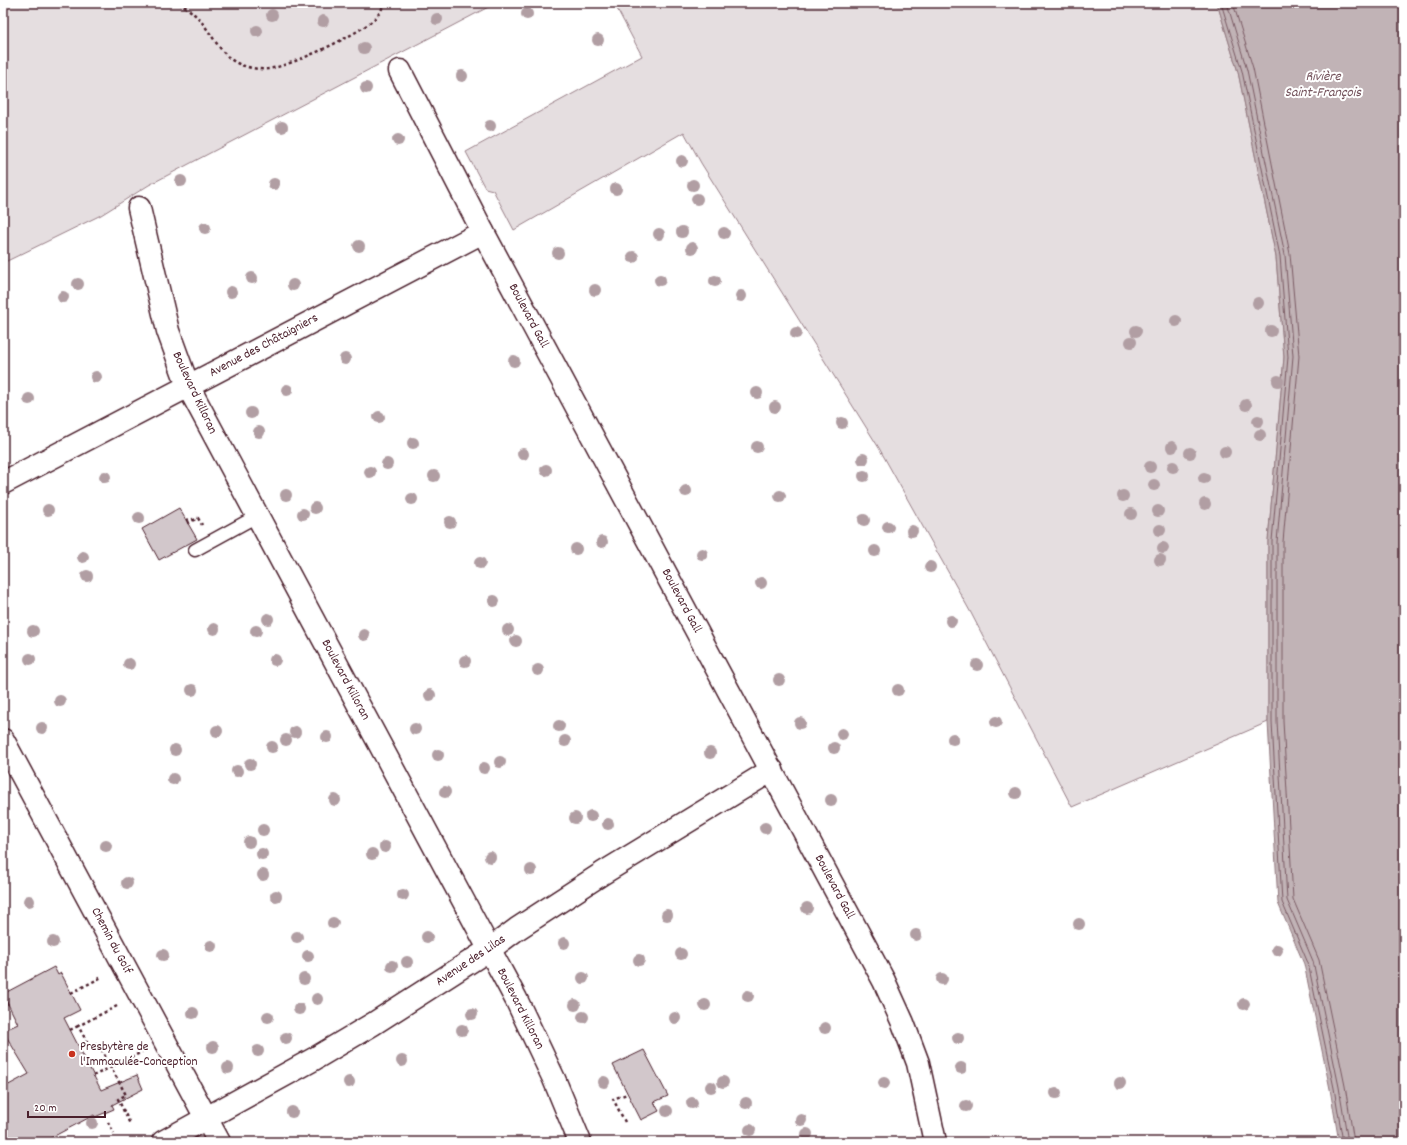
<svg xmlns="http://www.w3.org/2000/svg" width="1407" height="1145" font-family="Dekko,sans-serif">
  <rect width="100%" height="100%" fill="#fff"/>
  <filter id="ink" filterUnits="userSpaceOnUse"><feTurbulence type="fractalNoise" baseFrequency=".025" numOctaves="2"/><feDisplacementMap in="SourceGraphic" scale="8" xChannelSelector="R" yChannelSelector="G"/><feConvolveMatrix kernelMatrix="1 2 1 2 8 2 1 2 1" color-interpolation-filters="sRGB"/></filter>
  <g filter="url(#ink)">
    <g fill="#e5dee0" stroke="#987e86">
      <path d="M3,3h493l-347,182 -48,30 -98,48z"/>
      <path d="M614,3h603l21,69 38,185 8,100 -16,184v181l-196,85 -101,-194 -92,-165 -178,-285 -17,-31 -170,98 -21,-40 -8,-2 -19,-36 176,-96z"/>
    </g>
    <path fill="#c1b3b6" stroke="#91787e" d="M1217,3h187v1139h-65l-9,-53 -26,-125 -26,-61 -10,-181v-181l16,-184 -8,-100 -38,-185z"/>
    <g fill="none" stroke-linecap="round" stroke-linejoin="round">
      <g stroke="#7a5a63" stroke-width="1">
        <path d="M1221,3l21,68 38,185 8,101 -16,184v181l10,180 26,61 26,125 9,54"/>
        <path d="M1227,3l20,67 38,185 8,101 -16,186v179l10,179 26,61 26,126 9,55"/>
        <path d="M1233,3l20,65 37,186 9,102 -16,186v179l10,178 26,61 26,126 9,56"/>
      </g>
    </g>
    <g fill="#d2c7cb" stroke="#4a1f2b">
      <path d="M179,508l18,31 -38,21 -17,-31z"/>
      <path d="M54,967l4,8 3,-2 19,37 -16,8 37,72 36,-15 6,14 -31,16 2,4 -19,8 -1,-2 -51,27h-40v-54l26,-14 -26,-43 15,-7 -15,-30z"/>
      <path d="M644,1050l24,46 -14,6 5,9 -18,9 -28,-55z"/>
    </g>
    <g fill="none" stroke-linecap="round" stroke-linejoin="round">
      <defs>
        <path id="lane" d="M195,550l62,-34"/>
        <g id="street">
          <path d="M400,71l83,161 401,749 19,42 15,40 17,79"/>
          <path d="M139,208l29,123 20,55 328,613 38,80 26,63"/>
          <path d="M3,483l480,-251"/>
        </g>
        <g id="secondary">
          <path d="M3,740l216,402"/>
          <path d="M163,1142l151,-83 59,-35 117,-75 27,-20 86,-56 169,-103"/>
        </g>
      </defs>
      <use href="#lane" stroke="#4a1f2b" stroke-width="15"/>
      <use href="#street" stroke="#4a1f2b" stroke-width="25"/>
      <use href="#secondary" stroke="#4a1f2b" stroke-width="25"/>
      <g stroke="#4a1f2b" stroke-width="2.5" stroke-dasharray="3 3" stroke-linecap="butt">
        <path d="M179,3c5,3 11,7 15,11 16,14 23,37 41,48 9,5 23,8 33,7 23,-3 87,-33 104,-48 6,-5 10,-11 12,-18"/>
        <path d="M186,520l7,-1"/>
        <path d="M187,523l11,-5 4,7"/>
        <path d="M71,993l31,-16"/>
        <path d="M117,1006l-39,20 12,21 8,-4 28,52 -8,4 12,25"/>
        <path d="M3,1009l5,-6"/>
        <path d="M70,1030l8,-4"/>
        <path d="M93,1076l49,-24"/>
        <path d="M108,1122l6,11"/>
        <path d="M625,1122l-12,-23 14,-5"/>
      </g>
      <use href="#lane" stroke="#fff" stroke-width="12"/>
      <use href="#street" stroke="#fff" stroke-width="22"/>
      <use href="#secondary" stroke="#fff" stroke-width="22"/>
    </g>
    <g fill="#b19ea3">
      <circle cx="527" cy="14" r="6"/>
      <circle cx="272" cy="15" r="6"/>
      <circle cx="437" cy="19" r="6"/>
      <circle cx="323" cy="21" r="6"/>
      <circle cx="257" cy="31" r="6"/>
      <circle cx="598" cy="40" r="6"/>
      <circle cx="364" cy="48" r="6"/>
      <circle cx="462" cy="76" r="6"/>
      <circle cx="366" cy="88" r="6"/>
      <circle cx="490" cy="126" r="6"/>
      <circle cx="282" cy="127" r="6"/>
      <circle cx="398" cy="140" r="6"/>
      <circle cx="682" cy="161" r="6"/>
      <circle cx="181" cy="181" r="6"/>
      <circle cx="274" cy="184" r="6"/>
      <circle cx="693" cy="185" r="6"/>
      <circle cx="616" cy="189" r="6"/>
      <circle cx="697" cy="199" r="6"/>
      <circle cx="205" cy="228" r="6"/>
      <circle cx="682" cy="232" r="6"/>
      <circle cx="724" cy="233" r="6"/>
      <circle cx="659" cy="234" r="6"/>
      <circle cx="359" cy="246" r="6"/>
      <circle cx="692" cy="248" r="6"/>
      <circle cx="558" cy="253" r="6"/>
      <circle cx="633" cy="257" r="6"/>
      <circle cx="252" cy="278" r="6"/>
      <circle cx="660" cy="280" r="6"/>
      <circle cx="715" cy="281" r="6"/>
      <circle cx="78" cy="284" r="6"/>
      <circle cx="293" cy="285" r="6"/>
      <circle cx="595" cy="290" r="6"/>
      <circle cx="231" cy="292" r="6"/>
      <circle cx="741" cy="296" r="6"/>
      <circle cx="63" cy="297" r="6"/>
      <circle cx="1258" cy="303" r="6"/>
      <circle cx="1176" cy="321" r="6"/>
      <circle cx="1136" cy="331" r="6"/>
      <circle cx="1271" cy="331" r="6"/>
      <circle cx="796" cy="333" r="6"/>
      <circle cx="1131" cy="342" r="6"/>
      <circle cx="345" cy="359" r="6"/>
      <circle cx="514" cy="361" r="6"/>
      <circle cx="96" cy="377" r="6"/>
      <circle cx="1278" cy="381" r="6"/>
      <circle cx="287" cy="390" r="6"/>
      <circle cx="757" cy="393" r="6"/>
      <circle cx="29" cy="399" r="6"/>
      <circle cx="1246" cy="405" r="6"/>
      <circle cx="775" cy="407" r="6"/>
      <circle cx="251" cy="413" r="6"/>
      <circle cx="379" cy="417" r="6"/>
      <circle cx="1258" cy="421" r="6"/>
      <circle cx="842" cy="423" r="6"/>
      <circle cx="259" cy="432" r="6"/>
      <circle cx="1260" cy="435" r="6"/>
      <circle cx="413" cy="443" r="6"/>
      <circle cx="757" cy="447" r="6"/>
      <circle cx="1172" cy="447" r="6"/>
      <circle cx="1225" cy="452" r="6"/>
      <circle cx="1190" cy="453" r="6"/>
      <circle cx="523" cy="454" r="6"/>
      <circle cx="863" cy="459" r="6"/>
      <circle cx="387" cy="464" r="6"/>
      <circle cx="1150" cy="467" r="6"/>
      <circle cx="1173" cy="467" r="6"/>
      <circle cx="546" cy="470" r="6"/>
      <circle cx="370" cy="472" r="6"/>
      <circle cx="434" cy="476" r="6"/>
      <circle cx="864" cy="476" r="6"/>
      <circle cx="105" cy="477" r="6"/>
      <circle cx="1204" cy="478" r="6"/>
      <circle cx="1154" cy="485" r="6"/>
      <circle cx="686" cy="491" r="6"/>
      <circle cx="286" cy="495" r="6"/>
      <circle cx="780" cy="496" r="6"/>
      <circle cx="1123" cy="496" r="6"/>
      <circle cx="412" cy="499" r="6"/>
      <circle cx="1205" cy="504" r="6"/>
      <circle cx="315" cy="508" r="6"/>
      <circle cx="48" cy="510" r="6"/>
      <circle cx="1158" cy="511" r="6"/>
      <circle cx="303" cy="514" r="6"/>
      <circle cx="1131" cy="514" r="6"/>
      <circle cx="139" cy="518" r="6"/>
      <circle cx="864" cy="520" r="6"/>
      <circle cx="450" cy="522" r="6"/>
      <circle cx="888" cy="527" r="6"/>
      <circle cx="1160" cy="530" r="6"/>
      <circle cx="912" cy="531" r="6"/>
      <circle cx="602" cy="542" r="6"/>
      <circle cx="1163" cy="548" r="6"/>
      <circle cx="576" cy="549" r="6"/>
      <circle cx="875" cy="551" r="6"/>
      <circle cx="702" cy="554" r="6"/>
      <circle cx="83" cy="557" r="6"/>
      <circle cx="1160" cy="560" r="6"/>
      <circle cx="480" cy="563" r="6"/>
      <circle cx="930" cy="567" r="6"/>
      <circle cx="87" cy="576" r="6"/>
      <circle cx="761" cy="583" r="6"/>
      <circle cx="494" cy="601" r="6"/>
      <circle cx="268" cy="619" r="6"/>
      <circle cx="951" cy="621" r="6"/>
      <circle cx="214" cy="629" r="6"/>
      <circle cx="508" cy="630" r="6"/>
      <circle cx="33" cy="631" r="6"/>
      <circle cx="256" cy="631" r="6"/>
      <circle cx="364" cy="635" r="6"/>
      <circle cx="516" cy="641" r="6"/>
      <circle cx="30" cy="659" r="6"/>
      <circle cx="275" cy="660" r="6"/>
      <circle cx="465" cy="661" r="6"/>
      <circle cx="129" cy="664" r="6"/>
      <circle cx="977" cy="665" r="6"/>
      <circle cx="538" cy="670" r="6"/>
      <circle cx="779" cy="680" r="6"/>
      <circle cx="192" cy="690" r="6"/>
      <circle cx="898" cy="690" r="6"/>
      <circle cx="430" cy="695" r="6"/>
      <circle cx="60" cy="701" r="6"/>
      <circle cx="996" cy="722" r="6"/>
      <circle cx="800" cy="723" r="6"/>
      <circle cx="559" cy="726" r="6"/>
      <circle cx="42" cy="728" r="6"/>
      <circle cx="415" cy="729" r="6"/>
      <circle cx="217" cy="731" r="6"/>
      <circle cx="295" cy="732" r="6"/>
      <circle cx="842" cy="734" r="6"/>
      <circle cx="327" cy="737" r="6"/>
      <circle cx="953" cy="739" r="6"/>
      <circle cx="286" cy="740" r="6"/>
      <circle cx="565" cy="741" r="6"/>
      <circle cx="272" cy="747" r="6"/>
      <circle cx="834" cy="748" r="6"/>
      <circle cx="175" cy="750" r="6"/>
      <circle cx="710" cy="753" r="6"/>
      <circle cx="438" cy="755" r="6"/>
      <circle cx="500" cy="762" r="6"/>
      <circle cx="250" cy="764" r="6"/>
      <circle cx="484" cy="768" r="6"/>
      <circle cx="237" cy="771" r="6"/>
      <circle cx="173" cy="779" r="6"/>
      <circle cx="445" cy="792" r="6"/>
      <circle cx="1016" cy="793" r="6"/>
      <circle cx="335" cy="800" r="6"/>
      <circle cx="831" cy="800" r="6"/>
      <circle cx="591" cy="816" r="6"/>
      <circle cx="575" cy="818" r="6"/>
      <circle cx="608" cy="824" r="6"/>
      <circle cx="765" cy="828" r="6"/>
      <circle cx="263" cy="830" r="6"/>
      <circle cx="249" cy="842" r="6"/>
      <circle cx="106" cy="846" r="6"/>
      <circle cx="385" cy="847" r="6"/>
      <circle cx="262" cy="854" r="6"/>
      <circle cx="372" cy="854" r="6"/>
      <circle cx="490" cy="857" r="6"/>
      <circle cx="531" cy="870" r="6"/>
      <circle cx="263" cy="875" r="6"/>
      <circle cx="127" cy="883" r="6"/>
      <circle cx="403" cy="895" r="6"/>
      <circle cx="276" cy="896" r="6"/>
      <circle cx="29" cy="901" r="6"/>
      <circle cx="807" cy="908" r="6"/>
      <circle cx="667" cy="915" r="6"/>
      <circle cx="333" cy="923" r="6"/>
      <circle cx="1079" cy="924" r="6"/>
      <circle cx="916" cy="935" r="6"/>
      <circle cx="297" cy="937" r="6"/>
      <circle cx="427" cy="937" r="6"/>
      <circle cx="53" cy="942" r="6"/>
      <circle cx="564" cy="943" r="6"/>
      <circle cx="211" cy="946" r="6"/>
      <circle cx="1277" cy="950" r="6"/>
      <circle cx="681" cy="954" r="6"/>
      <circle cx="163" cy="955" r="6"/>
      <circle cx="308" cy="956" r="6"/>
      <circle cx="639" cy="960" r="6"/>
      <circle cx="407" cy="962" r="6"/>
      <circle cx="392" cy="966" r="6"/>
      <circle cx="583" cy="978" r="6"/>
      <circle cx="304" cy="979" r="6"/>
      <circle cx="942" cy="979" r="6"/>
      <circle cx="748" cy="996" r="6"/>
      <circle cx="317" cy="999" r="6"/>
      <circle cx="1244" cy="1004" r="6"/>
      <circle cx="575" cy="1005" r="6"/>
      <circle cx="705" cy="1005" r="6"/>
      <circle cx="299" cy="1009" r="6"/>
      <circle cx="193" cy="1013" r="6"/>
      <circle cx="472" cy="1014" r="6"/>
      <circle cx="268" cy="1017" r="6"/>
      <circle cx="583" cy="1017" r="6"/>
      <circle cx="675" cy="1018" r="6"/>
      <circle cx="825" cy="1028" r="6"/>
      <circle cx="462" cy="1030" r="6"/>
      <circle cx="286" cy="1038" r="6"/>
      <circle cx="958" cy="1038" r="6"/>
      <circle cx="213" cy="1047" r="6"/>
      <circle cx="258" cy="1051" r="6"/>
      <circle cx="402" cy="1061" r="6"/>
      <circle cx="228" cy="1068" r="6"/>
      <circle cx="961" cy="1068" r="6"/>
      <circle cx="349" cy="1082" r="6"/>
      <circle cx="604" cy="1082" r="6"/>
      <circle cx="723" cy="1082" r="6"/>
      <circle cx="884" cy="1083" r="6"/>
      <circle cx="1120" cy="1083" r="6"/>
      <circle cx="711" cy="1087" r="6"/>
      <circle cx="1056" cy="1093" r="6"/>
      <circle cx="692" cy="1103" r="6"/>
      <circle cx="746" cy="1103" r="6"/>
      <circle cx="966" cy="1106" r="6"/>
      <circle cx="667" cy="1111" r="6"/>
      <circle cx="292" cy="1112" r="6"/>
      <circle cx="801" cy="1120" r="6"/>
      <circle cx="92" cy="1123" r="6"/>
      <circle cx="750" cy="1130" r="6"/>
      <circle cx="807" cy="1134" r="6"/>
    </g>
  </g>
  <circle fill="#c8321e" stroke="#fff" stroke-width="1.5" cx="72" cy="1054" r="4"/>
  <g text-anchor="middle" dominant-baseline="central" stroke-width="4" stroke-linejoin="round" paint-order="stroke">
    <g font-size="13" fill="#4a1f2b" stroke="#fff">
      <text transform="translate(528 316) rotate(62)">Boulevard Gall</text>
      <text transform="translate(264 346) rotate(-28)">Avenue des Châtaigniers</text>
      <text transform="translate(194 393) rotate(65)">Boulevard Killoran</text>
      <text transform="translate(681 601) rotate(62)">Boulevard Gall</text>
      <text transform="translate(345 680) rotate(62)">Boulevard Killoran</text>
      <text transform="translate(834 887) rotate(62)">Boulevard Gall</text>
      <text transform="translate(111 941) rotate(62)">Chemin du Golf</text>
      <text transform="translate(471 961) rotate(-34)">Avenue des Lilas</text>
      <text transform="translate(520 1009) rotate(63)">Boulevard Killoran</text>
    </g>
    <g font-size="13" fill="#4a1f2b" stroke="#fff" text-anchor="start">
      <text x="80" y="1047">Presbytère de<tspan x="80" dy="15">l'Immaculée-Conception</tspan></text>
    </g>
    <g font-size="14" font-style="italic" fill="#74535c" stroke="#fff">
      <text x="1323" y="77">Rivière<tspan x="1323" dy="16">Saint-François</tspan></text>
    </g>
  </g>
  <rect width="1407" height="1145" fill="none" stroke="#fff" stroke-width="16"/>
  <rect x="8" y="8" width="1391" height="1129" fill="none" stroke="#4a1f2b" stroke-width="1.5" filter="url(#ink)"/>
  <path d="M28 1111v6h77v-6" fill="none" stroke="#4a1f2b" stroke-width="2"/>
  <text x="34" y="1111" font-size="12" fill="#4a1f2b" stroke="#ffffff" stroke-width="3" paint-order="stroke">20 m</text>
</svg>
